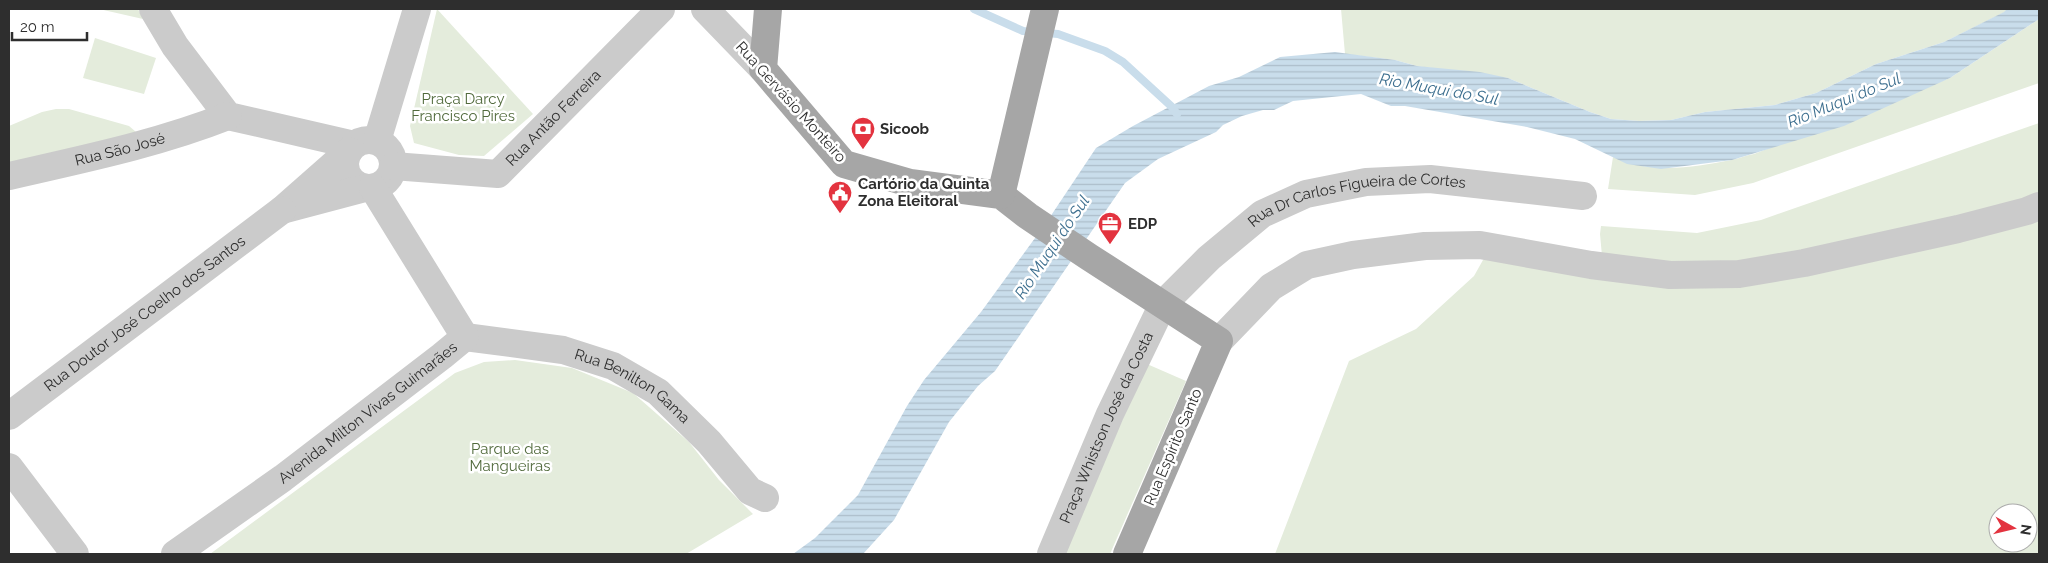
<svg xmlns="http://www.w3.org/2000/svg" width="2048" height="563" font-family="Raleway,sans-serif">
  <defs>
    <pattern id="water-rules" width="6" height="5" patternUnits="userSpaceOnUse" patternTransform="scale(1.25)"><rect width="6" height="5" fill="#c9ddeb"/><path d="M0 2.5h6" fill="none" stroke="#adbeca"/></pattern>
  </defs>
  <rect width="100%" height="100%" fill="#fff"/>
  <g fill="#e4ecdc" fill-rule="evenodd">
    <path d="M99,9h39l5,10z"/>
    <path d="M437,9l96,105 -49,42 -25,-1 -45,-12 -4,-17z"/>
    <path d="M1341,9h666l-2,3 -61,30 -68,22 -60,29 -41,12 -70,7 -34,8 -32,1 -28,-2 -21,-7 -82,-34 -91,-12 -22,-6 -50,-6z"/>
    <path d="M2039,19v64l-286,100 -58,12 -87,-6 5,-32c37,17 79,11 118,3 8,-1 15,-5 23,-6l196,-76z"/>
    <path d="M95,38l61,20 -12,36 -61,-16z"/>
    <path d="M56,109h13l60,17 7,6 -127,36v-42l33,-14z"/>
    <path d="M2039,123v431h-764l74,-193 67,-32 58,-53 18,-32 111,23 -3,-33 1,-8 96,7 64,-13zM1998,513h30v30h-30z"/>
    <path d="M515,360l57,8 61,25 56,49 30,38 34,34 -67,40h-476l245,-181 29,-11z"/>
    <path d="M1147,364l39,17 -76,173h-47z"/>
  </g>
  <path fill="url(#water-rules)" d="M2007,9h32v10l-89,59 -106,48 -112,34 -71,9 -34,-5 -52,-25 -48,-12 -122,-21h-14l-30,-12 -68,7 -19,9h-11l-21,6 -19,9 -7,7 -58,27 -33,24 -130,188 -17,15 -29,36 -55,98 -31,34h-70l22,-16 43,-43 49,-89 17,-26 57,-68 65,-89 50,-75 37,-22 76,-40 30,-9 41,-20 55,-5 60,8 22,6 63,6 28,6 82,34 21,7 28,2 32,-1 34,-8 70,-7 41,-12 60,-29 68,-22 60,-30z"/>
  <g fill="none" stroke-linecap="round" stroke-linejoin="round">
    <path stroke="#c9ddeb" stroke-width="8" d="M974,9l49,22 35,3 47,17 18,11 48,44 6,8"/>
    <g stroke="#cbcbcb" stroke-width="28">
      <path d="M153,9l22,37 53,70 126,29"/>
      <path d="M705,9l58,60"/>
      <circle cx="369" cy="164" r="24"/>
      <path d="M377,141l40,-132"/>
      <path d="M349,151l-67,59 83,-22"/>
      <path id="s1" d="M393,166l105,8 163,-165"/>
      <path id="s2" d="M9,176c74,-17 148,-32 219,-60"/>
      <path id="s3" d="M465,337l98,13 50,16 45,26 51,50 41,49 15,7"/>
      <path d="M1219,341l52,-54 36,-22 46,-10 72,-9 55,-1 111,20 79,10 69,-1 65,-11 154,-34 69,-18 12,-5"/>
      <path id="s4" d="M9,416l273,-206"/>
      <path d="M9,467l66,87"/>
      <path id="s5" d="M175,554l108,-76 159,-122 23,-19 -92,-149"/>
      <path id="s6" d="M1051,554l59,-140 53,-110 46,-46 53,-44 44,-20 60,-12 64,-3 153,17"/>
    </g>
    <g stroke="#a6a6a6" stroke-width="28">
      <path d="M768,9l-5,60 81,95 66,19 91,12 27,21 61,41 130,84 -92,213"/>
      <path d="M1001,195l44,-186"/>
    </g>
  </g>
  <defs>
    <symbol id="bank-pin" viewBox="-11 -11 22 30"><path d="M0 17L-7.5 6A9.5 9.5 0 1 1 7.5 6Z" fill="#e3333f" stroke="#fff"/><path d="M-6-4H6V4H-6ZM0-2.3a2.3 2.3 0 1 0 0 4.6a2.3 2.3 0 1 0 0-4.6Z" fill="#fff"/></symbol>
    <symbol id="civic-pin" viewBox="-11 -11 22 30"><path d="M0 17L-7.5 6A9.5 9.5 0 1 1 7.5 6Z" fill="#e3333f" stroke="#fff"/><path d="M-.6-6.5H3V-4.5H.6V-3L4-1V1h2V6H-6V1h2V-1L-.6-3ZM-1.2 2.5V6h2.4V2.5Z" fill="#fff"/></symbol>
    <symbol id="office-pin" viewBox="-11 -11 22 30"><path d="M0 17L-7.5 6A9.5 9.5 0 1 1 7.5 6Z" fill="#e3333f" stroke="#fff"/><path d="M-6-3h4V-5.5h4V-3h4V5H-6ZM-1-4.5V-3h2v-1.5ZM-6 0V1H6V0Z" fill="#fff"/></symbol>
  </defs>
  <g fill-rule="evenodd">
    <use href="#bank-pin" x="849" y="115" width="28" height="38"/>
    <use href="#civic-pin" x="826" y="179" width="28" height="38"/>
    <use href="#office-pin" x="1096" y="210" width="28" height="38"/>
  </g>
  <g text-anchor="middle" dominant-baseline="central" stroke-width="5" stroke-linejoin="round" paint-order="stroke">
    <g font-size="15" fill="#516a3c" stroke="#fff">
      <text x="463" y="99">Praça Darcy<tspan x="463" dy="17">Francisco Pires</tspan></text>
      <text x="510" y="449">Parque das<tspan x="510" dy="17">Mangueiras</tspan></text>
    </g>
    <g font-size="15" fill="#2e2e2e" stroke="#fff">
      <text transform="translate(791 102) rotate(48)">Rua Gervásio Monteiro</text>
      <text stroke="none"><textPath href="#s1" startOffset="184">Rua Antão Ferreira</textPath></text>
      <text stroke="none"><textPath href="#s2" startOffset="114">Rua São José</textPath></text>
      <text stroke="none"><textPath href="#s6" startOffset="505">Rua Dr Carlos Figueira de Cortes</textPath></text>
      <text stroke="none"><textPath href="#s4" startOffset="170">Rua Doutor José Coelho dos Santos</textPath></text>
      <text stroke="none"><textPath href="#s3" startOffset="178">Rua Benilton Gama</textPath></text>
      <text stroke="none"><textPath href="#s5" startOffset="239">Avenida Milton Vivas Guimarães</textPath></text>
      <text stroke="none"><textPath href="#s6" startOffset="138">Praça Whistson José da Costa</textPath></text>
      <text transform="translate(1173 447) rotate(-67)">Rua Espírito Santo</text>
    </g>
    <g font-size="15" font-weight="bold" fill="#2e2e2e" stroke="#fff" text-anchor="start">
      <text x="880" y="129">Sicoob</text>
      <text x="858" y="184">Cartório da Quinta<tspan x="858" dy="17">Zona Eleitoral</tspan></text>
      <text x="1128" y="224">EDP</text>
    </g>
    <g font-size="16" font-style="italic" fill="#3d6f8f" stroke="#fff">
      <text transform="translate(1439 89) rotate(10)">Rio Muqui do Sul</text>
      <text transform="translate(1844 100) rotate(-22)">Rio Muqui do Sul</text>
      <text transform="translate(1052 247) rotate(-56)">Rio Muqui do Sul</text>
    </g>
  </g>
  <rect width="2048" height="563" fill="none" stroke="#2e2e2e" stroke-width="20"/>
  <g transform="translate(2013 528) rotate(98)"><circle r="24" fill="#ffffff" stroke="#ababab"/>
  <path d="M0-4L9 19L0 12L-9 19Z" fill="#e3333f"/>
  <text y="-8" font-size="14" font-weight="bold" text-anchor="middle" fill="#2e2e2e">N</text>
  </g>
  <path d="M12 32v8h75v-8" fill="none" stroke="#2e2e2e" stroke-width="2.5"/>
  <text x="20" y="32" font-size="15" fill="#2e2e2e" stroke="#ffffff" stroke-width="4" paint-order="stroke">20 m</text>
</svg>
